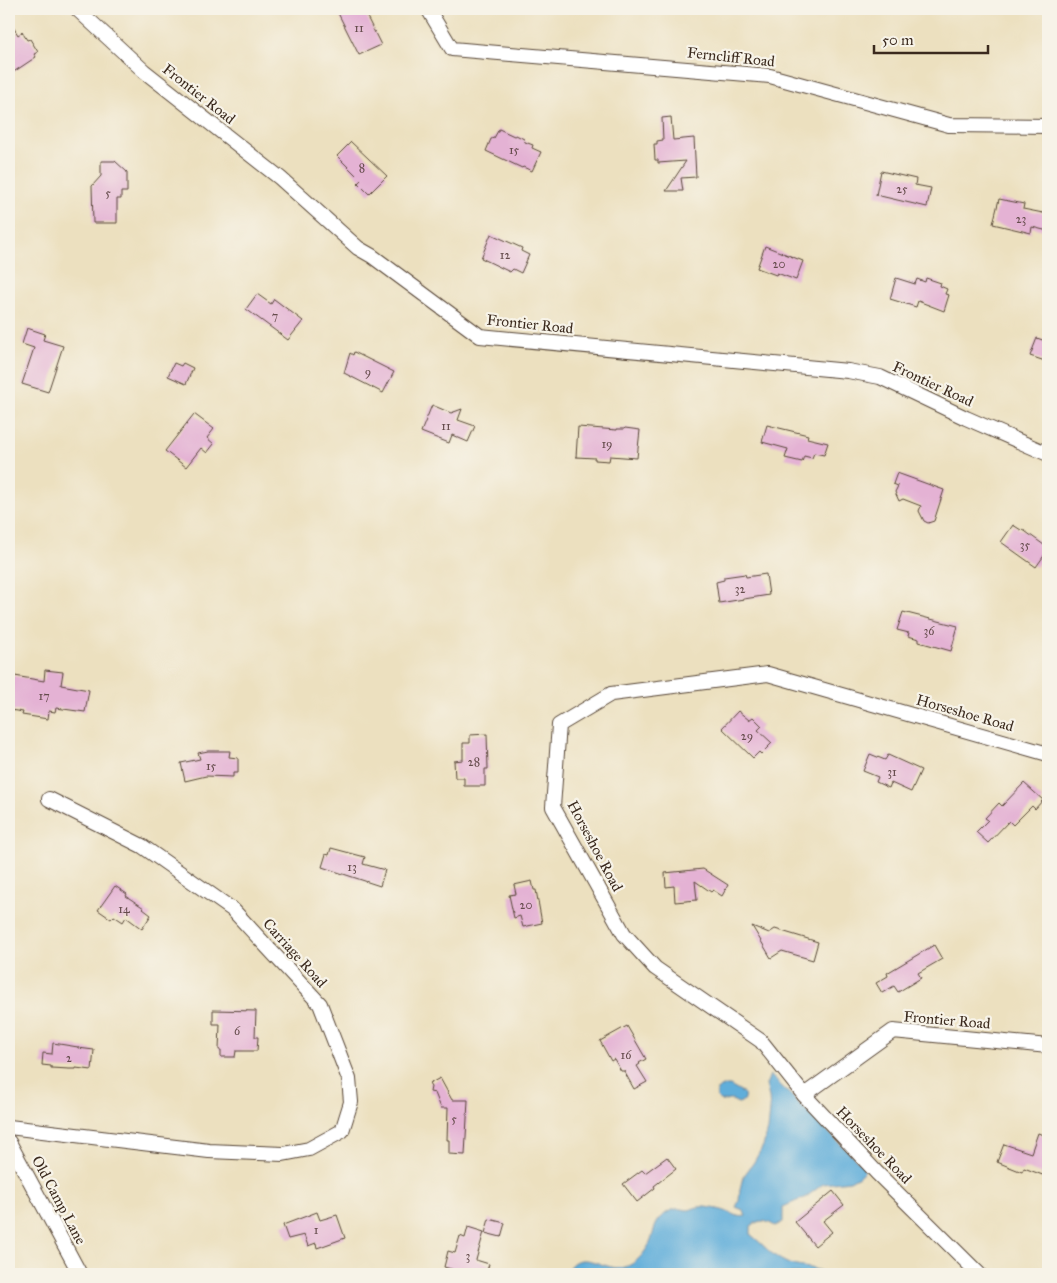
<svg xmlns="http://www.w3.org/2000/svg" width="1057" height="1283" font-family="'IM FELL Great Primer',serif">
  <rect width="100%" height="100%" fill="#f7f3e8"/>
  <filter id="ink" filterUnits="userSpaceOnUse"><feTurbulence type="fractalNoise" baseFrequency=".02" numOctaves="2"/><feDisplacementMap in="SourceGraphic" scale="10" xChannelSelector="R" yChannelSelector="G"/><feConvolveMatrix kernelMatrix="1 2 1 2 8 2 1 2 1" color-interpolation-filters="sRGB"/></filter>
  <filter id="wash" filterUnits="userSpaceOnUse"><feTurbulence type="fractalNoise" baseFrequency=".0096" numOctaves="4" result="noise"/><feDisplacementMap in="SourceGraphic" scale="20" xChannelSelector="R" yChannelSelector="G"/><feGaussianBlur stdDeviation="1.12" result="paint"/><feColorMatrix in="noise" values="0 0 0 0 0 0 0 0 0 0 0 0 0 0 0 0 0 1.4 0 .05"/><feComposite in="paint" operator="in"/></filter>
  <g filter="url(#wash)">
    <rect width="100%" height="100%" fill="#ece0bf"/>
    <g fill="#61aeda" stroke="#4e6c7c">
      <path d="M770,1075l92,90 3,5 -6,6 -9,5 -27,3 -17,13 -23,10v15l-8,4c-10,-6 -15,-7 -24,0v9c12,9 21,21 34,27 12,7 27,3 41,12h-251l-2,-1 -4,-6c16,-20 41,10 61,-2 9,-5 15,-13 20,-22 3,-6 3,-13 6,-18 3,-7 12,-15 20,-16 4,-1 8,1 12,1 3,0 7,-3 11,-3 5,-1 20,2 26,4 8,3 13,7 21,5l-3,-6 -7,-3 3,-6 1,-12 3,-12 11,-15 9,-16 5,-16 2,-19 -1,-14 -3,-12z"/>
      <path d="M726,1086h4l14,8c1,5 -1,8 -6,9 -2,-1 -4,-2 -6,-3 -7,-1 -8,5 -15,-2v-8l3,-3z"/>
    </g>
    <g id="blocks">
      <g fill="#e4b2d4">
        <path d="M336,9h27l18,36 -22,10z"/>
        <path d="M9,20l9,15 4,-3 5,8 3,-1 8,13 -4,2 2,3 -27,18z"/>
        <path d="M671,117l2,23 21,-2 2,39 -15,1 2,13h-17l20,-30 -28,2v-3h-3l-1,-16h3v-3l6,-1 -1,-22z"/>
        <path d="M499,129l15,7 2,-1 8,4 1,3 8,3 -1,3 9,4 -9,19 -9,-4 -1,1 -36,-17 5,-12 3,-1z"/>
        <path d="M351,142l36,34 -18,18 -11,-11 3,-3 -24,-24z"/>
        <path d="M101,161h14l12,11v20h-6v7h-4v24h-24l-1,-37 9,-10z"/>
        <path d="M881,171l35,8 -1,6 16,3 -4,19 -51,-12z"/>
        <path d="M999,199l25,5 -1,5 25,5v17l-16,-4 -1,6 -38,-9z"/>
        <path d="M491,234l31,14 -1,3 8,4 -8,18 -8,-4 -3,3 -29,-14z"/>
        <path d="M765,246l38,15 -7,19 -19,-7 -1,2 -19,-7z"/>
        <path d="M896,278l19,6 2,-5 8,3 1,-4 15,5 -1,3 7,3 -2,5 4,1 -5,16 -26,-10 -2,6 -26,-8z"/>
        <path d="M257,294l14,10 3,-5 29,22 -15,19 -42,-31z"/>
        <path d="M27,328l18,6 -2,6 20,6 -15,46 -26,-8 12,-36 -12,-4z"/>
        <path d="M1037,338l11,4v20l-18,-6z"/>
        <path d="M354,352l40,20 -11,21 -39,-20 6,-20 3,2z"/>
        <path d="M174,363l7,3 2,-3 10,5 -7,16 -18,-8z"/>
        <path d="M432,405l19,8 11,-4 -4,11 17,6 -7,16 -16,-7 -3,8 -28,-11z"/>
        <path d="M194,414l20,15 -7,9 7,6 -7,9 -6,-5 -15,19 -21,-16z"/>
        <path d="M767,425l41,10 -1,3 21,5 -4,12 -10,-2 -2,5 -8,-2 -2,6 -17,-4 3,-9 -26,-7z"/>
        <path d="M578,427l39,3v-1h7l1,-1 15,2 -3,28 -27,-2 -1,5 -14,-1v-2l-19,-1z"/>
        <path d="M897,473l47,17 -10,31 -6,2 -4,-2 -5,-10 2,-5 -18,-7 -4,2 -4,-9 3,-6 -5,-2z"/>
        <path d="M1013,525l8,5 1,-1 26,19v2l-12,17 -35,-25z"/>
        <path d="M745,574l1,3 20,-3 3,21 -50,8 -3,-21 8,-2v-3z"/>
        <path d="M903,612l55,14 -7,25 -32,-9v-3l-11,-3 1,-3 -12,-3z"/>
        <path d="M45,670l18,2 -2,13 28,5 -4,22 -29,-4 -1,4 -6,-1 -1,8 -26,-4 1,-3 -13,-2 2,-15h-3v-20l35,6z"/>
        <path d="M738,711l11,9 4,-3 9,9 -4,4 14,13 -11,11 -2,-2 -6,6 -31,-30z"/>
        <path d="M487,734l1,35h-3v17h-21v-8h-9l-1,-17 9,-1v-17h7v-8z"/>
        <path d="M208,751h22l-1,6 9,1v15h-5v4l-27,-1 -21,5 -4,-18 19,-4 -2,-6z"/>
        <path d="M870,754l15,6 3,-5 33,15 -10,22 -20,-9 -2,5 -13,-6 2,-5 -15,-6z"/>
        <path d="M1024,783l19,17 -8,9 -3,-3 -19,19 -4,-4 -21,22 -12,-11 12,-12 -3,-2 14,-15 3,3z"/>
        <path d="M331,848l34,9 -2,7 22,6 -5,16 -58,-19 4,-13 3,1z"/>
        <path d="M703,869l25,16 -6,11 -9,-6 -2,2 -16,-11 2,19 -22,2 -1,-16 -8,1 -1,-14z"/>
        <path d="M532,881l2,9h2l6,33 -19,4 -3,-11 -6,2 -5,-23 7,-1 -2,-9z"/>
        <path d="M115,886l12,8 -1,2 18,12 -1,1 8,6 -9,14 -16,-12 -3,5 -9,-6 -3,3 -13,-9z"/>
        <path d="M752,926l17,7 6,-4 43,13 -5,18 -31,-9 -11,7z"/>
        <path d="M934,945l8,14 -24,14 3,5 -23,14 -4,-6 -12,7 -6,-10 12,-7 -1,-3z"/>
        <path d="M213,1010l43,1 -1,26h3l-1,14h-21l-1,6h-14v-7h-2l1,-26h-7z"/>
        <path d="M627,1026l19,33 -7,4 1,1 -3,2 10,16 -13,7 -10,-18h-3l-7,-12 -3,2 -11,-20z"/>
        <path d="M53,1043l25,4v1l16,2 -2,20 -16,-2v1h-7l-18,-1v-2l-9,-1 1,-12 9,1z"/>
        <path d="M440,1078l12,22h16l-3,55 -16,-1v-14h-2l1,-32h-7l-6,-15 -5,-1 1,-5 -2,-3z"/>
        <path d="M1038,1133l10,4v40l-24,-9 -2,4 -25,-10 7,-18 27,9z"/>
        <path d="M667,1157l9,12 -22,17 1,2 -18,14 -14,-18 19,-14 3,3z"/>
        <path d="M833,1191l11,14 -21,16 9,11 -17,14 -20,-24z"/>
        <path d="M317,1212l3,8 17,-5 8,23 -28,10 -1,-5 -8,3 -4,-11 -16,4 -5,-14z"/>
        <path d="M489,1219l16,4 -4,14 -16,-4z"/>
        <path d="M468,1227l16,5 -8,28 13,4 -3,10h-17l-25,-7 4,-16 7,2 5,-17 5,2z"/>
      </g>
    </g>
  </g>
  <g filter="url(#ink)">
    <use href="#blocks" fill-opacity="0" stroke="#564536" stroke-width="1"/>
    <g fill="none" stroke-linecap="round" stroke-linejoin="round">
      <defs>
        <g id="street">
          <path d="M77,9l67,62 136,107 78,70 14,8 108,80 368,35 32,6 86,41 82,36"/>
          <path d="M428,9l24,40 318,27 179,49 99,1"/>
          <path d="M804,1095l89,-64 155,15"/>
          <path d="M9,1127l200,24 74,3 26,-5 33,-18 9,-29 -2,-23 -29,-75 -87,-94 -91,-64 -93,-47"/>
          <path d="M9,1142l71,132"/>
          <path d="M979,1274l-102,-101 -73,-78 -43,-54 -106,-73 -31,-34 -71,-127 6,-82 52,-31 157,-20 280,80"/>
        </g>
      </defs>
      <use href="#street" stroke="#564536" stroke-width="16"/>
      <use href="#street" stroke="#fff" stroke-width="14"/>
    </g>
  </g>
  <g text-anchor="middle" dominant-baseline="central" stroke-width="4.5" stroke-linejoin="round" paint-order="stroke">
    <g font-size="12" fill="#654c4c">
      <text x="359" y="28">11</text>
      <text x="514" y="150">15</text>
      <text x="362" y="168">8</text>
      <text x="902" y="189">25</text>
      <text x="108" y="193">5</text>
      <text x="1021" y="219">23</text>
      <text x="505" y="255">12</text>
      <text x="779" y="264">20</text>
      <text x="275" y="316">7</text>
      <text x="368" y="372">9</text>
      <text x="446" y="426">11</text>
      <text x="607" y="444">19</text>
      <text x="1025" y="545">35</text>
      <text x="740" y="589">32</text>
      <text x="929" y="631">36</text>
      <text x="44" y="696">17</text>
      <text x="747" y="736">29</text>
      <text x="474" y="762">28</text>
      <text x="211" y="766">15</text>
      <text x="892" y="772">31</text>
      <text x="352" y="867">13</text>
      <text x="526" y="905">20</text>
      <text x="124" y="909">14</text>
      <text x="237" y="1031">6</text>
      <text x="626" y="1055">16</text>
      <text x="69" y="1058">2</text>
      <text x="454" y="1119">5</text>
      <text x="316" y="1230">1</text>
      <text x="468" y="1256">3</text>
    </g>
    <g font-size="15" fill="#3b2a1e" stroke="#f7f3e8">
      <text transform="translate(731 57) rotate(6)">Ferncliff Road</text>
      <text transform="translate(199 94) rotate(38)">Frontier Road</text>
      <text transform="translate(530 324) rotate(6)">Frontier Road</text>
      <text transform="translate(933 384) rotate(25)">Frontier Road</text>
      <text transform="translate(965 713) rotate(16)">Horseshoe Road</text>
      <text transform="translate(595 846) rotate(62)">Horseshoe Road</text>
      <text transform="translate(295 953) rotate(48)">Carriage Road</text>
      <text transform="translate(947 1020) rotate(5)">Frontier Road</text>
      <text transform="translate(874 1145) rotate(46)">Horseshoe Road</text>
      <text transform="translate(59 1200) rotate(62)">Old Camp Lane</text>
    </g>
  </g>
  <rect width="1057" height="1283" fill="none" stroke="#f7f3e8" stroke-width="30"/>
  <path d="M874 45v8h114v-8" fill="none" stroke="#3b2a1e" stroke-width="2.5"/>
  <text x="882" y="45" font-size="15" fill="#3b2a1e" stroke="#f7f3e8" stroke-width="4" paint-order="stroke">50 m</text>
</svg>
